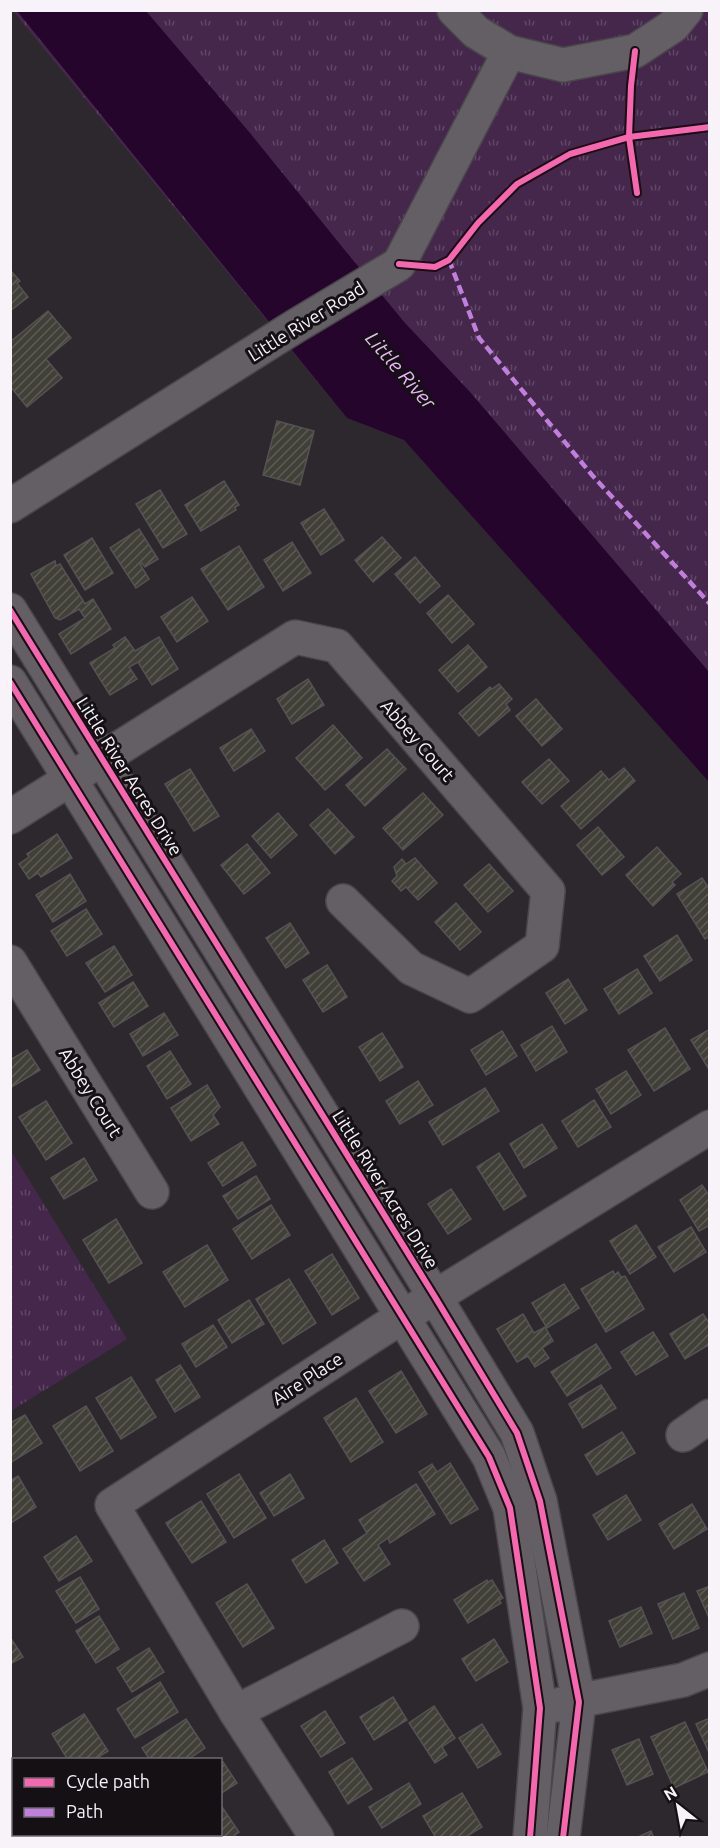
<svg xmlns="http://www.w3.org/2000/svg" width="720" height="1848" font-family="Ubuntu,sans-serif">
  <defs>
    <pattern id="park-tufts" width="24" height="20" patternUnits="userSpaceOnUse" patternTransform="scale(1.5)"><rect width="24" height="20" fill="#44274b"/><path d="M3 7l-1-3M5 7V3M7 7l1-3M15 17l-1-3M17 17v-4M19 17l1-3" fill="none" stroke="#604766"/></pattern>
    <pattern id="building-hatch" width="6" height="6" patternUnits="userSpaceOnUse" patternTransform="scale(1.5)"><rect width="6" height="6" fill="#404038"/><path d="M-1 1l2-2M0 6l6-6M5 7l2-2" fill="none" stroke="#5c5c56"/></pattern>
  </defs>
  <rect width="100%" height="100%" fill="#2d282d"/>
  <g fill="url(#park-tufts)">
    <path d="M13,11h696v771l-305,-342 -57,-22z"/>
    <path d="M10,1149l117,190 -116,72h-1z"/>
  </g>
  <path fill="#25052c" d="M17,11h129l104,122 93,115 62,75 65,69 239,280v110l-305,-342 -57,-22z"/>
  <g fill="url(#building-hatch)" stroke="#545253" stroke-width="1.5">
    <path d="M10,270l10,11 -3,2 11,14 -18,14z"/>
    <path d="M48,311l23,27 -25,21 16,19 -35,29 -17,-21v-44z"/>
    <path d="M277,421l37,10 -14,54 -37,-10z"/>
    <path d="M224,481l15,24 -4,2 1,3 -35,21 -16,-26z"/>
    <path d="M160,490l27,44 -24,14 -27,-44z"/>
    <path d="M324,509l20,31 -23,15 -20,-32z"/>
    <path d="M139,529l19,30 -13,8 -3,-4 -2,1 9,15 -13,9 -26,-40z"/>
    <path d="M382,537l19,21 -28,24 -18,-22z"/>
    <path d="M92,538l21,35 -28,17 -21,-35z"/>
    <path d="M292,542l19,31 -28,18 -19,-31z"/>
    <path d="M239,546l25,41 -36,23 -27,-41z"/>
    <path d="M415,557l25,29 -20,17 -25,-29z"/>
    <path d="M55,561l1,5 4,-2 25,40 8,-5 18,30 -40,25 -12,-20 26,-16 -6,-9 -19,11 -5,-2 -24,-44z"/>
    <path d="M448,595l26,29 -22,19 -25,-30z"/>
    <path d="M192,597l16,24 -31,21 -16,-25z"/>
    <path d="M125,637l10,14 24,-14 19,32 -26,16 -14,-23 -9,5 8,12 -27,16 -20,-32 25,-15 -2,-3z"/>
    <path d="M468,645l19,22 -29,25 -19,-22z"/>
    <path d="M308,679l16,26 -32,19 -15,-25z"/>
    <path d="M499,684l13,15 -6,5 4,6 -31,26 -20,-23 31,-26 2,2z"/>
    <path d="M536,699l26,30 -20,17 -26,-30z"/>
    <path d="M333,725l29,33 -37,32 -29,-32z"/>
    <path d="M251,729l14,22 -31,20 -14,-23z"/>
    <path d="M387,749l19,20 -41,37 -19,-21z"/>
    <path d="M549,759l20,22 -27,23 -20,-22z"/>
    <path d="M624,768l11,13 -54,48 -20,-23 40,-35 8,9z"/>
    <path d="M190,769l29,47 -25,15 -29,-47z"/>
    <path d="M423,793l20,22 -40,35 -20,-22z"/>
    <path d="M328,809l26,28 -19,17 -25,-29z"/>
    <path d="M278,813l19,22 -26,23 -19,-22z"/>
    <path d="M598,827l26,30 -22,18 -25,-30z"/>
    <path d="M57,834l15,24 -31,19 -3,-4 -9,6 -10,-15 10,-7 -2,-3z"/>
    <path d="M247,844l23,29 -26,21 -23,-29z"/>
    <path d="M657,847l24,27 -9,8 3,3 -22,21 -27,-31z"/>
    <path d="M415,858l22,25 -19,17 -12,-13 -5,4 -9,-10 5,-5 -3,-9 8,-8 4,5z"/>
    <path d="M489,864l24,27 -25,21 -24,-27z"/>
    <path d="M70,874l16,27 -33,21 -17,-27z"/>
    <path d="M702,878l8,12v46l-5,3 -28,-45z"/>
    <path d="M456,903l25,29 -21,18 -25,-28z"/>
    <path d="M86,909l16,25 -35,22 -16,-25z"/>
    <path d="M290,923l19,30 -23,15 -20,-30z"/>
    <path d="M677,935l15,25 -32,21 -16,-25z"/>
    <path d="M114,946l18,29 -27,17 -19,-29z"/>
    <path d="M327,965l20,32 -24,15 -20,-32z"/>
    <path d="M637,969l15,24 -33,21 -15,-25z"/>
    <path d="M568,979l19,31 -22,14 -19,-31z"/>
    <path d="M133,982l15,24 -34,21 -15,-24z"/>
    <path d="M164,1013l14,22 -35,21 -13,-22z"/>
    <path d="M552,1026l15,26 -31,19 -15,-26z"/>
    <path d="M665,1028l25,41 -36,22 -26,-41z"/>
    <path d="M710,1029v42l-19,-31z"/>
    <path d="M502,1031l15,25 -31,19 -15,-25z"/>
    <path d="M382,1033l21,34 -23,14 -21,-34z"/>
    <path d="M27,1050l13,20 -30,18v-28z"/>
    <path d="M170,1051l21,33 -24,15 -20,-33z"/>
    <path d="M626,1071l15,24 -30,19 -15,-25z"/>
    <path d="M418,1081l15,24 -33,19 -14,-23z"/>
    <path d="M207,1085l13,22 -7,8 6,9 -28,17 -20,-33z"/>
    <path d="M485,1088l14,23 -56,34 -14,-23z"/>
    <path d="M594,1100l17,27 -33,20 -16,-26z"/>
    <path d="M46,1101l26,42 -26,17 -27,-43z"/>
    <path d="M542,1124l15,24 -33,20 -14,-24z"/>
    <path d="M242,1142l14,23 -33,21 -15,-23z"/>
    <path d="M499,1153l27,43 -22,14 -27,-43z"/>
    <path d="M84,1158l13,22 -33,19 -13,-21z"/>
    <path d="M256,1176l14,23 -32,20 -15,-23z"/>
    <path d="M702,1185l8,12v28l-11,6 -19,-31z"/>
    <path d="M451,1189l20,30 -23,15 -20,-30z"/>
    <path d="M271,1205l19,30 -38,24 -19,-30z"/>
    <path d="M116,1219l26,44 -33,20 -26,-43z"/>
    <path d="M636,1225l20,32 -26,17 -20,-33z"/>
    <path d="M691,1227l15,25 -32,20 -16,-25z"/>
    <path d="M207,1245l21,35 -43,27 -22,-35z"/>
    <path d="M332,1254l27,44 -27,17 -27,-44z"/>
    <path d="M613,1271l2,4 3,-3 3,5 4,-1 19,33 -38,23 -25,-43z"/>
    <path d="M289,1279l27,44 -33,21 -27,-45z"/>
    <path d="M564,1284l15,24 -32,20 -15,-25z"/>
    <path d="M249,1300l15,24 -32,19 -14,-23z"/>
    <path d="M523,1314l11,19 11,-6 8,14 -11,7 7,10 -14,9 -7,-11 -11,6 -20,-33z"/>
    <path d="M703,1314l7,10v20l-25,15 -15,-25z"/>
    <path d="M213,1325l14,22 -31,20 -14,-23z"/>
    <path d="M653,1332l15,24 -32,19 -15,-23z"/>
    <path d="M596,1344l15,24 -44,28 -16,-24z"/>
    <path d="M180,1365l20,32 -25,15 -19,-32z"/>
    <path d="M401,1371l26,43 -31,19 -27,-42z"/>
    <path d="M131,1377l25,40 -35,22 -25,-41z"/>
    <path d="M601,1385l15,23 -33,20 -14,-24z"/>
    <path d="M356,1398l27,44 -32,20 -27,-44z"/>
    <path d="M86,1406l27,45 -33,20 -27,-45z"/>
    <path d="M25,1415l17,28 -32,20v-40z"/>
    <path d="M622,1432l13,21 -38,22 -12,-20z"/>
    <path d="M450,1463l28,46 -27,15 -32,-52 13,-8 5,8z"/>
    <path d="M239,1474l27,44 -32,20 -27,-44z"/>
    <path d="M290,1474l14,24 -30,18 -14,-23z"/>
    <path d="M18,1476l18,31 -25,16 -1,-42z"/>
    <path d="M416,1484l19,30 -45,29 -2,-5 -10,7 12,19 -26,17 -21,-32 24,-16 -8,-13z"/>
    <path d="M626,1495l15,25 -33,20 -15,-25z"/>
    <path d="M201,1501l25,41 -34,21 -26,-40z"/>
    <path d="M692,1504l15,25 -33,20 -15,-25z"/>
    <path d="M76,1536l16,25 -33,20 -15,-24z"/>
    <path d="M324,1540l14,23 -32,20 -14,-23z"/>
    <path d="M80,1577l19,32 -23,14 -20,-32z"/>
    <path d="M487,1580l1,2 4,-2 11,18 -4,2 2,3 -33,20 -14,-23z"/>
    <path d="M247,1584l27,44 -31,19 -27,-44z"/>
    <path d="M710,1586v34l-13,-29z"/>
    <path d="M684,1593l15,35 -26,11 -15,-35z"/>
    <path d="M641,1607l11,26 -32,14 -11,-26z"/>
    <path d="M99,1616l20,33 -23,14 -20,-32z"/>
    <path d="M494,1639l14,23 -32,19 -14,-22z"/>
    <path d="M12,1640l11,17 -13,7v-23z"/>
    <path d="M149,1648l15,24 -32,20 -15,-24z"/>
    <path d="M160,1682l18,30 -43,26 -18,-29z"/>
    <path d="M393,1697l14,23 -33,20 -14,-23z"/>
    <path d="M434,1706l21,32 -13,9 5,8 -12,8 -26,-40z"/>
    <path d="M325,1711l20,32 -24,14 -20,-31z"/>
    <path d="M84,1714l24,37 -14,9h-26l-16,-26z"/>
    <path d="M710,1718v37l-14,-31z"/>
    <path d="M186,1719l19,29 -18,12h-37l-8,-12z"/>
    <path d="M685,1722l23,50 -34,16 -23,-51z"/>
    <path d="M482,1724l19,30 -23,14 -19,-30z"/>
    <path d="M639,1739l14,35 -26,11 -15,-35z"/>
    <path d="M352,1758l20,31 -24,15 -19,-32z"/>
    <path d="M223,1762l14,21 -17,11v-31z"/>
    <path d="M409,1783l12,21 -39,24 -13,-21z"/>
    <path d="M462,1793l20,34 -18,11h-28l-13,-22z"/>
    <path d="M220,1804l19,28 -8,6h-22l-2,-4h13z"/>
    <path d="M651,1831l3,7h-18z"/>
    <path d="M102,1834h23l1,4h-29z"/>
  </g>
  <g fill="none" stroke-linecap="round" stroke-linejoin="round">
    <defs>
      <g id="minor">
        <path d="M454,10l22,22 33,20 54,13 72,-14 38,-25 13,-16"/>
        <path d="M10,506l284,-179 105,-63 110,-212"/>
        <path d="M10,610l425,687 82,136 23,68 39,201 -16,136"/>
        <path d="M10,682l479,775 21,51 30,200 -10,130"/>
        <path d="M10,817l285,-180 42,9 211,245 -6,55 -72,50 -59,-28 -68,-67"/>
        <path d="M10,962l142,230"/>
        <path d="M683,1435l27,-19"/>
        <path d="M557,1705l126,-25 27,-11"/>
        <path d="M236,1712l166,-86"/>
        <path d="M26,1838l4,-4"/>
        <path d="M317,1838l-81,-126 -124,-207 271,-176 327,-202"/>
      </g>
    </defs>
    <use href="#minor" stroke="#4a464b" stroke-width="36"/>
    <use href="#minor" stroke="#635f64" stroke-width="33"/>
    <path stroke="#c07fdc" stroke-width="4.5" stroke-dasharray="9 4.5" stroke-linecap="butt" d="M449,260l30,78 113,137 118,129"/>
    <defs>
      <g id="cycleway">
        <path d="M635,51l-4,35 -2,51 8,56"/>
        <path d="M399,264l36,3 14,-7 29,-37 39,-39 53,-30 59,-17 81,-10"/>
        <path d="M10,610l425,687 82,136 23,68 39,201 -16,136"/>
        <path d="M10,682l479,775 21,51 30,200 -10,130"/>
      </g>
    </defs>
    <use href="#cycleway" stroke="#141014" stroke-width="10"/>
    <use href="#cycleway" stroke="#f766af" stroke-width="6"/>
  </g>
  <g text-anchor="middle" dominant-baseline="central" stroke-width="6" stroke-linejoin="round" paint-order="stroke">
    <g font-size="18" fill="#f8f2f9" stroke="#141014">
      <text transform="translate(306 321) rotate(-32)">Little River Road</text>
      <text transform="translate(418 740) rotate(49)">Abbey Court</text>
      <text transform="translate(130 776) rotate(58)">Little River Acres Drive</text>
      <text transform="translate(91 1092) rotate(58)">Abbey Court</text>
      <text transform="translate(386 1189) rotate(58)">Little River Acres Drive</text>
      <text transform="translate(307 1378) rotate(-33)">Aire Place</text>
    </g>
    <g font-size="20" font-style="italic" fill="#ecb5fa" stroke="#141014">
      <text transform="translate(401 370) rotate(49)">Little River</text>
    </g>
  </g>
  <rect width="720" height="1848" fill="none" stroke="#f8f2f9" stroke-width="24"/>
  <rect x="12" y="1758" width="210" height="78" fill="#141014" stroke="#6f6a70" stroke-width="1.5"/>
  <rect x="24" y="1778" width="30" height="9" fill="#f766af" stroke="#6f6a70" stroke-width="1.5"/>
  <text x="66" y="1788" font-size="18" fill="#f8f2f9">Cycle path</text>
  <rect x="24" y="1808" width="30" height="9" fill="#c07fdc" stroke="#6f6a70" stroke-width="1.5"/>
  <text x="66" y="1818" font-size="18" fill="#f8f2f9">Path</text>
  <g transform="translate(678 1806) rotate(329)" stroke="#141014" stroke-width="4.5" paint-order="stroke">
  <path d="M0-4.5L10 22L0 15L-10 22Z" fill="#f8f2f9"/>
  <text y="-9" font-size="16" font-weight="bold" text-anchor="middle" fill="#f8f2f9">N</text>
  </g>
</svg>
